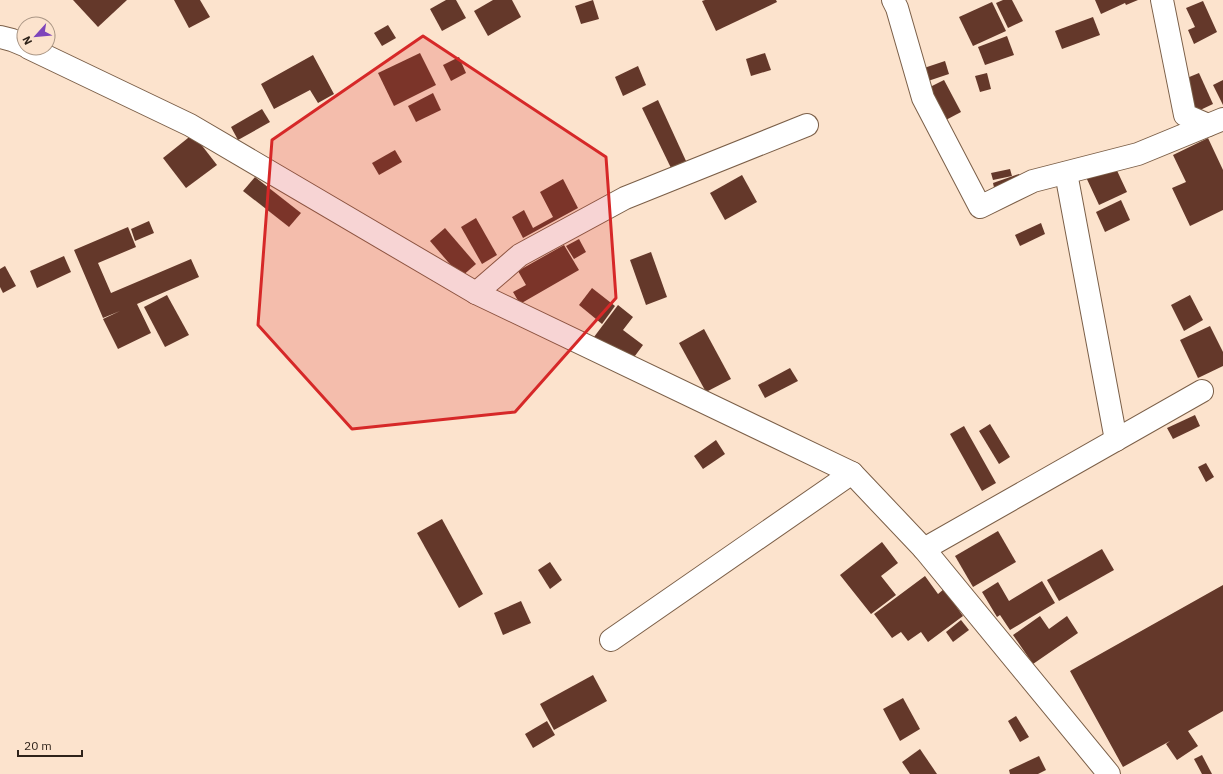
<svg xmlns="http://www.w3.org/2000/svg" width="1223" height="774" font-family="'IBM Plex Sans',sans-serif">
  <rect width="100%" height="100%" fill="#fce3cd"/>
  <g fill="#64382a">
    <path d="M73,0h54l-29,27z"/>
    <path d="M174,0h26l10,17 -21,11z"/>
    <path d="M446,0h10l10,18 -24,13 -12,-22z"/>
    <path d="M493,0h19l9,17 -33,19 -14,-25z"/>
    <path d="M593,0l6,19 -18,5 -6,-18z"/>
    <path d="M705,0h71l1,2 -61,29 -14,-30z"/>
    <path d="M1003,0h9l11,21 -15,7 -12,-25z"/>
    <path d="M1095,0h43l-12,5 -1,-2 -24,11z"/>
    <path d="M1203,1l14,31 -23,12 -6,-14 7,-3 -9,-19z"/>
    <path d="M992,2l14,29 -33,15 -14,-29z"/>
    <path d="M1093,17l7,18 -38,14 -7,-18z"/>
    <path d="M388,25l8,13 -14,8 -8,-13z"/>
    <path d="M1007,36l7,19 -29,10 -7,-18z"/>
    <path d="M420,53l16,32 -42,21 -16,-33z"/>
    <path d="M765,53l6,17 -20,6 -5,-17z"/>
    <path d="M313,55l21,39 -16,9 -8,-13 -36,19 -13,-25z"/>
    <path d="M459,57l7,16 -15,8 -8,-16z"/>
    <path d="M945,61l4,13 -24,8 -4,-13z"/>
    <path d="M638,66l8,19 -23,11 -8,-19z"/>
    <path d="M987,73l4,16 -11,3 -5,-16z"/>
    <path d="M1199,73l14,31 -17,8 -14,-32z"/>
    <path d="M944,80l17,32 -17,9 -18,-32z"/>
    <path d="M1223,80v25l-10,-20z"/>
    <path d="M433,93l8,17 -25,12 -8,-16z"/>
    <path d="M658,100l28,61 -15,7 -29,-60z"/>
    <path d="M262,109l8,13 -32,18 -7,-13z"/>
    <path d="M193,134l24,31 -31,23 -23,-30z"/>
    <path d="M1208,138l15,32v40l-33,16 -18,-38 14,-6 -13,-27z"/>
    <path d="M395,150l7,12 -23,13 -7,-12z"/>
    <path d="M1113,162l14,30 -28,13 -14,-30z"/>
    <path d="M1010,169l2,7 -19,4 -2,-7z"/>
    <path d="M1019,174l3,9 -27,9 -2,-9z"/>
    <path d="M742,175l15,27 -32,18 -15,-27z"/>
    <path d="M255,177l46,36 -12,14 -46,-36z"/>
    <path d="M563,179l15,29 -55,30 -11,-21 12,-7 9,18 20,-11 -13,-25z"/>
    <path d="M1121,200l9,20 -25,12 -9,-20z"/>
    <path d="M476,218l21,37 -15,9 -21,-37z"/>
    <path d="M149,221l5,12 -19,8 -4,-12z"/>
    <path d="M1041,223l4,11 -25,12 -5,-11z"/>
    <path d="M128,227l8,20 -38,16 13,30 80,-34 8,18 -62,27 14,29 -33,16 -15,-30 17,-8 -17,7 -29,-68z"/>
    <path d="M445,228l31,36 -15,13 -31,-36z"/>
    <path d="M579,239l7,13 -12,7 -8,-13z"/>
    <path d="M564,245l15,25 -59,34 -7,-12 13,-7 -8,-14z"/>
    <path d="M651,252l16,45 -21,8 -16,-45z"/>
    <path d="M64,256l7,16 -34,16 -7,-17z"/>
    <path d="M5,266l11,20 -13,7 -3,-6v-18z"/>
    <path d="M592,288l23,18 -13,18 -23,-19z"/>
    <path d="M167,295l22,40 -24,12 -21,-40z"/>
    <path d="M1190,295l13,25 -19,11 -13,-26z"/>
    <path d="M618,305l15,12 -10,13 20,15 -14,19 -35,-27z"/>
    <path d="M1210,326l13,26v14l-25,12 -18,-38z"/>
    <path d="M704,329l27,50 -25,13 -27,-49z"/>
    <path d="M790,368l8,13 -33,17 -7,-13z"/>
    <path d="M1195,415l5,11 -27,13 -6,-11z"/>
    <path d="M990,424l20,33 -11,7 -20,-33z"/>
    <path d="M964,426l32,57 -14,8 -32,-57z"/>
    <path d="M716,440l9,14 -22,15 -9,-13z"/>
    <path d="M1206,463l8,14 -8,5 -8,-15z"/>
    <path d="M442,519l41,75 -24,14 -42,-75z"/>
    <path d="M998,531l18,31 -43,25 -18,-31z"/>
    <path d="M882,542l16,21 -17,13 15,19 -25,19 -31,-39z"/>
    <path d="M1102,549l12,21 -55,31 -12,-21z"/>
    <path d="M550,562l12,18 -12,9 -12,-19z"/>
    <path d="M925,576l13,18 6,-5 19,27 -35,26 -7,-10 -13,9 -7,-9 -9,6 -18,-24z"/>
    <path d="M1042,581l13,22 -45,27 -10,-15 -3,2 -15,-25 16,-10 11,19z"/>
    <path d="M1223,585v126l-35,20 10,15 -21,14 -11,-16 4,-3 -47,26 -53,-96z"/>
    <path d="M521,601l10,22 -28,12 -9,-22z"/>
    <path d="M1040,616l9,13 18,-13 11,17 -45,31 -20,-29z"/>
    <path d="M961,620l8,10 -16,12 -7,-10z"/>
    <path d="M593,675l14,26 -53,29 -14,-26z"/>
    <path d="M903,698l17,31 -20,12 -17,-32z"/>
    <path d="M1016,716l13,21 -9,5 -12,-21z"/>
    <path d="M547,721l8,14 -22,13 -8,-14z"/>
    <path d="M920,749l17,25h-27l-8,-12z"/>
    <path d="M1202,755l10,19h-10l-8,-15z"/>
    <path d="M1039,756l7,14 -8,4h-28l-1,-4z"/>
  </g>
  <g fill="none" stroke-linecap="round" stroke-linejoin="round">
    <defs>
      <g id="minor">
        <path d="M893,0l4,8 26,90 57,109 53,-26 105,-27 85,-35"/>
        <path d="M1162,0l23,115 23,10"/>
        <path d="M1066,173l50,267"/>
        <path d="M476,293l44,-38 105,-57 182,-73"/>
        <path d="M924,549l278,-158"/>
        <path d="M611,640l241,-167"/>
      </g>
      <g id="major">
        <path d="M0,37l12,3 12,5"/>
        <path d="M29,48l161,77 286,168 376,180 72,76 185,225"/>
      </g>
    </defs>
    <use href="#minor" stroke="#7b5f48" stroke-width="24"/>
    <use href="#major" stroke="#7b5f48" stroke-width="24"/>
    <use href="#minor" stroke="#fff" stroke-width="22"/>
    <use href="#major" stroke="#fff" stroke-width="22"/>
  </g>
  <path fill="#d62828" fill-opacity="0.2" stroke="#d62828" stroke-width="3" stroke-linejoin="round" d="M423,36l183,121 10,141 -101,114 -163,17 -94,-104 14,-185z"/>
  <g transform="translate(36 36) rotate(243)"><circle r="19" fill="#fce3cd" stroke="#aa9685"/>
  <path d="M0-3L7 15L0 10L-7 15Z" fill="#7e45bb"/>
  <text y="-6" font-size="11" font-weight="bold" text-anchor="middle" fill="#2f231a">N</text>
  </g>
  <path d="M18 750v6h64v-6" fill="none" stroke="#2f231a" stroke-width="2"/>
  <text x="24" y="750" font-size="12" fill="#2f231a" stroke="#fce3cd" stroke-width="3" paint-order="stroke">20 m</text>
</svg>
